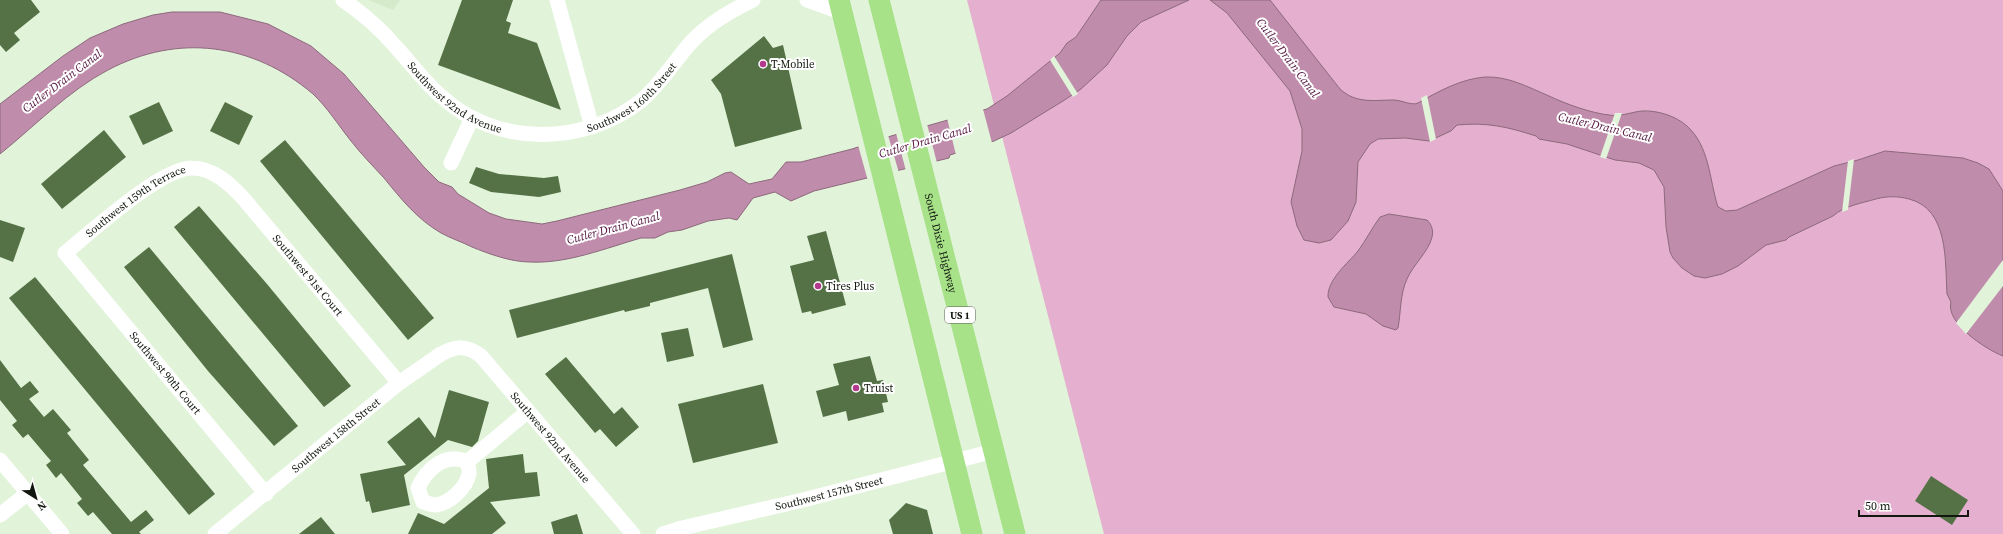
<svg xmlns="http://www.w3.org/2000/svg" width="2003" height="534" font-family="'Source Serif 4',serif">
  <rect width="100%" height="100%" fill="#e1f3d9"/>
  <path fill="#d4eaca" d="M368,0h32l-7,10z"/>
  <path fill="#e5b0cf" d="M967,0h1036v534h-899z"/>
  <g fill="#c08cab" stroke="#8c697c">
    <path d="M1101,0h88l-48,22 -14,14 -20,29 -26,24 -18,12 -52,32 -17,8 -44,14 -1,3 -135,33 -23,10 -16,-9 -22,6 -16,22 -8,-2 -21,3 -26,9 -14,2 -13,6h-14c-35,10 -74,26 -111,24 -19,0 -41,-8 -58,-15 -10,-5 -22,-9 -31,-14 -24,-14 -40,-34 -57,-55 -11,-12 -23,-24 -33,-37 -12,-15 -24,-34 -38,-47 -60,-51 -135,-61 -205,-24 -40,21 -73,56 -108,84v-50l63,-48 27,-18 33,-14 30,-9 19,-3h48l48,12 43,22 33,28 80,93 15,15 13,5 6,7 31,19 17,6 36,5 15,-3 123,-31 27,-8 18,-9 6,-1 18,12 23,-5 14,-17h15l51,-13 39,-13 96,-27 20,-13 53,-43 7,-10 9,-6z"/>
    <path d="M1210,0h60l70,89c16,15 34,11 54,11 7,0 18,6 24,3 21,-12 43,-24 67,-26 23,-1 43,10 64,19 17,8 42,17 60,19 12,2 22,-3 33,-4 15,-1 34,5 45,15 23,21 22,53 31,81l8,4 11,-1 97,-44 24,-6 27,-9 78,7 15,5 11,6 14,22v165c-16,-6 -58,-33 -52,-54l-4,-8c-2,-32 2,-85 -38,-95 -11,-3 -22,-3 -33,0 -14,4 -32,7 -43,17l-44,21 -3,3 -20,5 -28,21 -16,8 -17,4 -11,-2 -12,-8 -9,-10 -3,-6 -4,-25 -2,-40 -10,-17 -15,-7 -24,-3 -48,-16 -28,-5 -3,-3c-28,-9 -49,-14 -79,-11l-6,6 -22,10 -24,-3 -27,1 -8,5 -12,18 -2,40 -8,19 -17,19 -12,3 -15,-3 -7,-14 -6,-24 11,-51v-22l-12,-38 -63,-78z"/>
    <path d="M1389,214l38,6c4,4 7,10 5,17 -3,14 -19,28 -25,42 -7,15 -6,33 -9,49l-2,2 -13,-4 -17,-12 -32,-7 -6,-10c-1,-17 20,-34 30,-46 8,-11 14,-23 22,-34z"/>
  </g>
  <g fill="#e1f3d9">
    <path d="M1054,56l24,38 -5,3 -23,-37z"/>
    <path d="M1427,95l9,44 -6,3 -9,-44z"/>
    <path d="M983,109l9,34 -36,12 -9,-37z"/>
    <path d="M1615,113h7l-16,46 -6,-2z"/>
    <path d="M927,124l10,39 -31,8 -10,-38z"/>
    <path d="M888,135l11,38 -31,8 -10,-36z"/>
    <path d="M1854,159l-6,51 -6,2 6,-51z"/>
    <path d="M2003,260v26l-37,48 -10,-11z"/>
  </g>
  <g fill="#557246">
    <path d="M0,0h31l9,12 -26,21 6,7 -14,12 -6,-7z"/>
    <path d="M462,0h51l-7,21 5,2 -3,10 29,10 24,67 -123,-45z"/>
    <path d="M764,36l9,12 10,-3 19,84 -67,18 -14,-53 -10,-14z"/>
    <path d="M159,102l14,29 -30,14 -14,-29z"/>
    <path d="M225,102l28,14 -14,29 -29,-14z"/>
    <path d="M104,130l22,27 -64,52 -21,-25z"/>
    <path d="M285,140l149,178 -26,22 -148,-179z"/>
    <path d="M476,167l23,7 45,4 14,-2 3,16 -22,5 -48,-5 -22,-9z"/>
    <path d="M199,206l68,78 84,102 -27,21 -150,-180z"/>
    <path d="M0,220l25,8 -12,34 -13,-5z"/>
    <path d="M826,231l20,74 -34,9 -1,-3 -9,2 -12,-47 24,-6 -7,-24z"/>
    <path d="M149,247l149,179 -24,20 -66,-75 -84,-104z"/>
    <path d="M732,254l21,86 -30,8 -15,-60 -58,15v3l-25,6 -1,-2 -107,28 -8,-28z"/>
    <path d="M35,277l180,217 -26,21 -180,-217z"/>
    <path d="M688,328l6,28 -27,6 -6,-29z"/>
    <path d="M870,356l7,25 6,-1 5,22 -6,1 2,9 -36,9 -2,-10 -23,6 -7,-26 23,-6 -6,-21z"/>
    <path d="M566,357l48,57 8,-7 17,20 -23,20 -16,-18 -5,4 -50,-59z"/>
    <path d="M0,360l21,28 9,-7 9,11 -10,7 15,18 9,-8 18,21 -4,3 22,27 -6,5 48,57 15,-12 8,10 -15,12 2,2h-29l-19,-22 -5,4 -11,-13 5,-4 -21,-26 -5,5 -10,-13 5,-4 -23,-27 -5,4 -11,-13 5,-4 -17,-21z"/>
    <path d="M763,384l15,59 -85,20 -15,-59z"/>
    <path d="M449,390l40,12 -11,39 -6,6 -24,-7 -44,35 6,30 -38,8 -3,-12 -3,1 -6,-28 46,-9 -19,-23 32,-25 16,21z"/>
    <path d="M523,454l2,19 12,-1 3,24 -50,6 16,21 -14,11h-84l10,-21 26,11 45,-36 -3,-29z"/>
    <path d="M1931,476l37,24 -16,25 -37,-24z"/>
    <path d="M906,503l21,7 6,24h-40l-4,-14z"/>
    <path d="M577,514l6,20h-29l-3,-12z"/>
    <path d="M321,517l14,17h-36z"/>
  </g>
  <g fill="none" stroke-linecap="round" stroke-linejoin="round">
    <g stroke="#fff" stroke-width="15">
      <path id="s1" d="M343,0c19,13 37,28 52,46 16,17 29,36 47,51 55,50 143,49 200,3 18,-16 30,-35 45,-53 17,-21 41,-35 66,-47"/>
      <path d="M557,0l35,127"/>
      <path d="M807,0l36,13"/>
      <path d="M451,163l21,-45"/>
      <path d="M0,460l62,74"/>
      <path d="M467,462c-21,-10 -40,6 -49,26l5,14c4,1 9,3 13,3 14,-2 30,-17 33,-31 1,-3 -1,-8 -2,-12l60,-50"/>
      <path id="s2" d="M266,494l-201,-241c26,-21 97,-86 127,-85 21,0 38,16 51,30l156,185"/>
      <path d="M0,515l28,-22"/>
      <path id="s3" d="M215,534l184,-151 42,-29c15,-8 26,-9 40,2l152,178"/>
      <path id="s4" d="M663,534l19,-6 121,-28 191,-49"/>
    </g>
    <g stroke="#a7e188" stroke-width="21">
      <path d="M839,0l133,534"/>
      <path id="s5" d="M879,0l136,534"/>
    </g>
  </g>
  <g fill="#b3398c" stroke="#fff" stroke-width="1.5">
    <circle cx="763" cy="64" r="4"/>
    <circle cx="818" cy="286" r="4"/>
    <circle cx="856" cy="388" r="4"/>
  </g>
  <g text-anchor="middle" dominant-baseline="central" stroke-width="4" stroke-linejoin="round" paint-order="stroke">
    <rect fill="#fff" stroke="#585d56" stroke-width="1" x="945" y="307" width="30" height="16" rx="3"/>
    <g font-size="10" font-weight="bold" fill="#11170e">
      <text x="960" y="315">US 1</text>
    </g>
    <g font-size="11" fill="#11170e" stroke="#fff" text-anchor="start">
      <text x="771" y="64">T-Mobile</text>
      <text x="826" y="286">Tires Plus</text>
      <text x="864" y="388">Truist</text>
    </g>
    <g font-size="11" fill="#11170e" stroke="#fff">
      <text stroke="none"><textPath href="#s1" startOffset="349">Southwest 160th Street</textPath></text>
      <text stroke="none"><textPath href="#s1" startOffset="150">Southwest 92nd Avenue</textPath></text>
      <text stroke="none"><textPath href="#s2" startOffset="402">Southwest 159th Terrace</textPath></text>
      <text stroke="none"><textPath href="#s5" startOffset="251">South Dixie Highway</textPath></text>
      <text stroke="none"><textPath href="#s2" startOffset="630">Southwest 91st Court</textPath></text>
      <text transform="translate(165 373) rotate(50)">Southwest 90th Court</text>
      <text stroke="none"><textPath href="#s3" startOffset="156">Southwest 158th Street</textPath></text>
      <text stroke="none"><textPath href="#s3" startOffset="439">Southwest 92nd Avenue</textPath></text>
      <text stroke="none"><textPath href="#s4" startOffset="171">Southwest 157th Street</textPath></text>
    </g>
    <g font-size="12" font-style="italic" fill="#541641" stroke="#fff">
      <text transform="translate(1288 58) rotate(53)">Cutler Drain Canal</text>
      <text transform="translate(62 81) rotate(-37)">Cutler Drain Canal</text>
      <text transform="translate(1605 127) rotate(13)">Cutler Drain Canal</text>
      <text transform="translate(925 141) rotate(-16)">Cutler Drain Canal</text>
      <text transform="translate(613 228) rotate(-15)">Cutler Drain Canal</text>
    </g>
  </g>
  <g transform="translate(36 498) rotate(143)" stroke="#ffffff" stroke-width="3" paint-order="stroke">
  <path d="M0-3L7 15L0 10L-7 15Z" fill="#11170e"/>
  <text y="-6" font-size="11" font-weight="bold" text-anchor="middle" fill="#11170e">N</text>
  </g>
  <path d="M1859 510v6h109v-6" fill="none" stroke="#11170e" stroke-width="2"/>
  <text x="1865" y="510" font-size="12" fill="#11170e" stroke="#ffffff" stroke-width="3" paint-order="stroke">50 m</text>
</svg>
